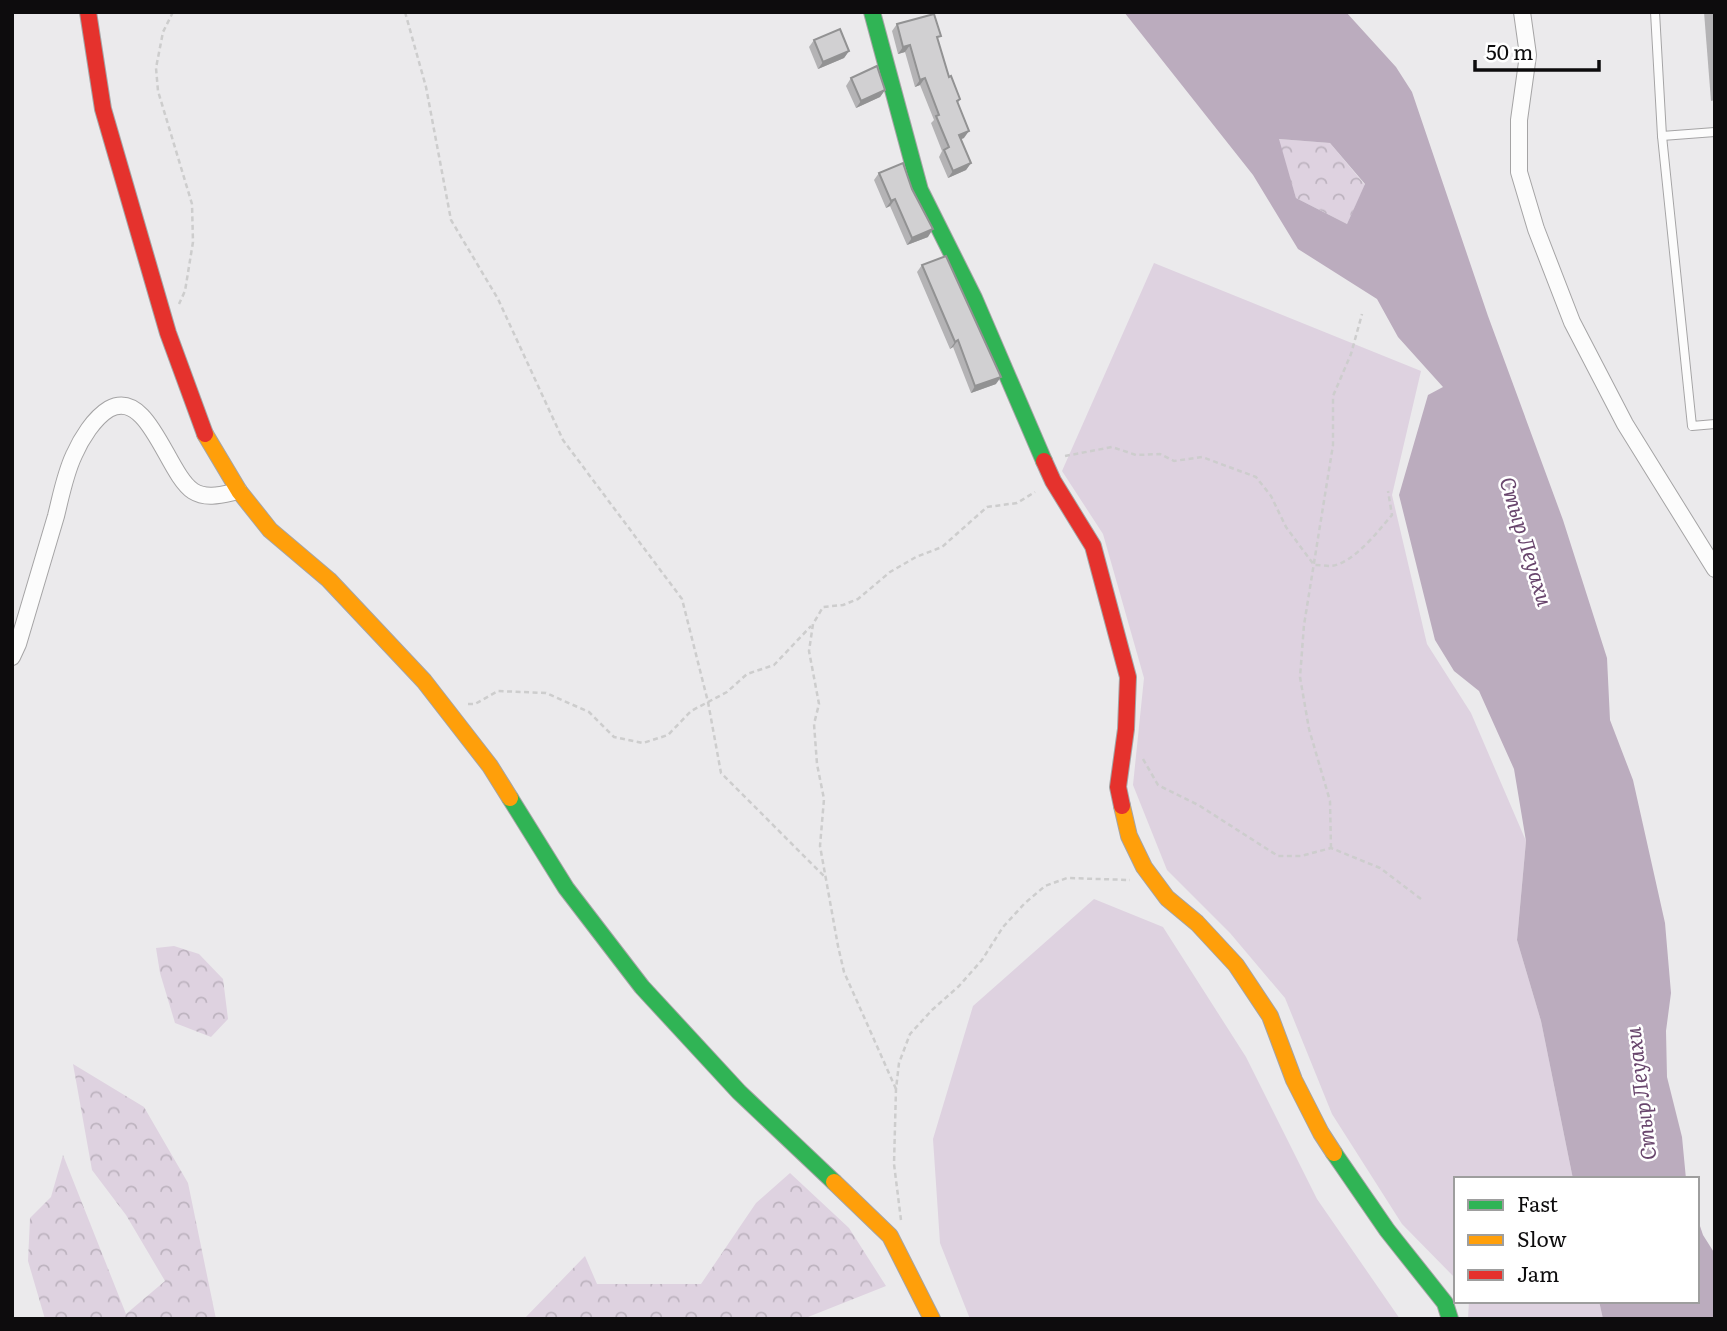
<svg xmlns="http://www.w3.org/2000/svg" width="1727" height="1331" font-family="Literata,serif">
  <defs>
    <pattern id="forest-crowns" width="20" height="18" patternUnits="userSpaceOnUse" patternTransform="scale(1.75)"><rect width="20" height="18" fill="#ded2e0"/><path d="M2 6a3 3 0 1 1 6 0M12 15a3 3 0 1 1 6 0" fill="none" stroke="#bdb3bf"/></pattern>
  </defs>
  <rect width="100%" height="100%" fill="#ebeaec"/>
  <g fill="#ded2e0">
    <path d="M1154,263l267,108 -29,124 35,149 44,69 55,128 -9,99 24,81 32,158h-117v100l-54,-55 -70,-110 -47,-116 -55,-65 -63,-63 -34,-85 11,-107 -41,-144 -41,-63z"/>
    <path d="M1094,899l69,28 83,130 71,142 83,120h-430l-30,-76 -7,-104 40,-133z"/>
    <path d="M1469,1301h130l4,18h-135z"/>
  </g>
  <g fill="url(#forest-crowns)">
    <path d="M1278,139l52,4 35,42 -18,39 -51,-26z"/>
    <path d="M174,946l25,8 24,25 5,40 -17,18 -36,-14 -15,-50 -4,-25z"/>
    <path d="M73,1064l71,43 44,76 28,136h-171l-17,-58 2,-43 21,-21 12,-42 63,159 39,-33 -39,-66 -34,-45z"/>
    <path d="M790,1173l59,55 37,58 -83,33h-279l61,-63 12,28h104l55,-81z"/>
  </g>
  <g fill="#bbacbe" fill-rule="evenodd">
    <path d="M1124,12h222l50,55 16,25 76,224 75,204 44,138 3,62 23,60 32,143 6,70 -5,38 1,46 15,60 4,42h-113l-32,-158 -24,-81 9,-99 -12,-72 -35,-78 -25,-20 -19,-31 -36,-145 29,-100 15,-8 -45,-50 -21,-38 -79,-50 -45,-74zM1279,139l51,4 35,41 -18,40 -51,-26z"/>
    <path d="M1697,1217l6,18 12,19v65h-112l-4,-18h98z"/>
  </g>
  <g fill="none" stroke-linecap="round" stroke-linejoin="round">
    <defs>
      <g id="lane">
        <path d="M1655,12l7,124 30,290 23,-2"/>
        <path d="M1662,136l53,-4"/>
      </g>
      <g id="street">
        <path d="M1522,12l6,43 -9,65v52l17,57 36,93 53,102 90,145"/>
        <path d="M12,657l6,-13c13,-43 25,-85 38,-128 5,-20 9,-42 18,-61 7,-16 20,-37 35,-46 40,-21 58,65 84,82 14,9 31,3 46,0"/>
      </g>
      <g id="fast">
        <path d="M872,12l48,178 54,108 70,163"/>
        <path d="M510,798l56,90 76,99 97,105 95,90"/>
        <path d="M1334,1153l53,77 58,73 5,16"/>
      </g>
      <g id="slow">
        <path d="M205,434l34,57 31,39 59,50 95,101 66,85 20,32"/>
        <path d="M1122,806l7,30 15,31 23,31 30,25 39,42 34,51 24,64 27,53 13,20"/>
        <path d="M834,1182l56,54 42,83"/>
      </g>
      <g id="jam">
        <path d="M88,12l15,97 65,224 37,101"/>
        <path d="M1044,461l9,20 40,65 35,131 -2,52 -8,58 4,19"/>
      </g>
    </defs>
    <use href="#lane" stroke="#a5a4a5" stroke-width="10"/>
    <use href="#street" stroke="#a5a4a5" stroke-width="18"/>
    <use href="#fast" stroke="#a5a4a5" stroke-width="18"/>
    <use href="#slow" stroke="#a5a4a5" stroke-width="18"/>
    <use href="#jam" stroke="#a5a4a5" stroke-width="18"/>
    <g stroke="#cdcdcd" stroke-width="2.5" stroke-dasharray="5 3.5" stroke-linecap="butt">
      <path d="M173,12l-10,20 -7,36 2,23 34,113 1,38 -8,49 -6,13"/>
      <path d="M405,12l21,75 25,133 47,79 65,141 119,159 26,103 13,71 105,105"/>
      <path d="M1065,456l47,-9 24,8 24,-1 14,7 28,-4 54,20 15,19 15,31 28,38c6,0 12,1 17,1 22,-2 48,-36 61,-51l-4,-24"/>
      <path d="M468,704h7l23,-13 48,2 43,19 25,25 29,6 25,-8 23,-24 36,-19 20,-18 27,-9 37,-39"/>
      <path d="M1143,759l15,26 42,21 78,50h23l30,-8 49,20 41,31"/>
      <path d="M1331,848l-1,-47 -21,-72 -9,-52 4,-52 29,-180v-49l18,-42 11,-40"/>
      <path d="M896,1089l-52,-117 -6,-26 -18,-100 4,-47 -7,-35 -3,-40 5,-20 -10,-53 4,-27 10,-17 20,-2 15,-6 32,-27 26,-15 26,-10 45,-40 30,-4 18,-11"/>
      <path d="M901,1220l-7,-56 2,-75 3,-26 11,-29 22,-24 27,-24 23,-26 21,-33 22,-24 20,-17 22,-8 63,2"/>
    </g>
    <use href="#lane" stroke="#fcfcfc" stroke-width="8"/>
    <use href="#street" stroke="#fcfcfc" stroke-width="16"/>
    <use href="#fast" stroke="#30b455" stroke-width="16"/>
    <use href="#slow" stroke="#ff9f0a" stroke-width="16"/>
    <use href="#jam" stroke="#e5322d" stroke-width="16"/>
  </g>
  <g fill="#b4b3b5">
    <path d="M1704,12h11v88l-4,1z"/>
    <path d="M897,24l41,16 11,37 11,22 -2,4 6,35 -3,1 10,24 -5,7 -18,8 -9,-21 3,-6 -11,-28 3,-3 -14,-35 -5,2 -10,-35 -7,2 -6,-23z"/>
    <path d="M814,40l35,11 -5,7 -26,11 -9,-22z"/>
    <path d="M851,78l34,12 -5,7 -24,11 -10,-22z"/>
    <path d="M879,173l49,64 -21,8 -17,-39 -4,2 -12,-28z"/>
    <path d="M922,265l74,119 -25,9 -18,-46 -3,2 -33,-77z"/>
  </g>
  <g fill="#929293">
    <path d="M910,45l-5,7 -7,2 5,-7z"/>
    <path d="M849,51l-5,7 -26,11 5,-7z"/>
    <path d="M925,78l-5,7 -5,2 5,-7z"/>
    <path d="M885,90l-5,7 -24,11 5,-7z"/>
    <path d="M969,131l-5,7 -10,4 5,-7z"/>
    <path d="M971,163l-5,7 -18,8 5,-7z"/>
    <path d="M895,199l-5,7 -4,2 5,-7z"/>
    <path d="M933,229l-5,8 -21,8 5,-7z"/>
    <path d="M958,340l-5,7 -3,2 5,-7z"/>
    <path d="M1001,377l-5,7 -25,9 4,-7z"/>
  </g>
  <g fill="#d1d0d2" stroke="#929293" stroke-width="2">
    <path d="M934,14l7,22 -4,1 12,40 2,-1 9,23 -3,2 12,30 -10,4 12,28 -18,8 -9,-21 5,-3 -13,-31 3,-1 -14,-37 -5,2 -10,-35 -7,2 -6,-23z"/>
    <path d="M840,29l9,22 -26,11 -9,-22z"/>
    <path d="M877,66l8,24 -24,11 -10,-23z"/>
    <path d="M903,163l9,26 21,40 -21,9 -17,-39 -4,2 -12,-28z"/>
    <path d="M946,256l55,121 -26,9 -17,-46 -3,2 -33,-77z"/>
  </g>
  <g text-anchor="middle" dominant-baseline="central" stroke-width="5" stroke-linejoin="round" paint-order="stroke">
    <g font-size="21" font-style="italic" fill="#69466d" stroke="#fff">
      <text transform="translate(1528 541) rotate(73)">Стыр Леуахи</text>
      <text transform="translate(1639 1094) rotate(-97)">Стыр Леуахи</text>
    </g>
  </g>
  <rect width="1727" height="1331" fill="none" stroke="#0d0c0d" stroke-width="28"/>
  <rect x="1454" y="1177" width="245" height="126" fill="#ffffff" stroke="#9e9e9e" stroke-width="2"/>
  <rect x="1468" y="1200" width="35" height="10" fill="#30b455" stroke="#9e9e9e" stroke-width="2"/>
  <text x="1517" y="1212" font-size="21" fill="#0d0c0d">Fast</text>
  <rect x="1468" y="1235" width="35" height="10" fill="#ff9f0a" stroke="#9e9e9e" stroke-width="2"/>
  <text x="1517" y="1247" font-size="21" fill="#0d0c0d">Slow</text>
  <rect x="1468" y="1270" width="35" height="10" fill="#e5322d" stroke="#9e9e9e" stroke-width="2"/>
  <text x="1517" y="1282" font-size="21" fill="#0d0c0d">Jam</text>
  <path d="M1475 60v10h124v-10" fill="none" stroke="#0d0c0d" stroke-width="3.5"/>
  <text x="1486" y="60" font-size="21" fill="#0d0c0d" stroke="#ffffff" stroke-width="5" paint-order="stroke">50 m</text>
</svg>
